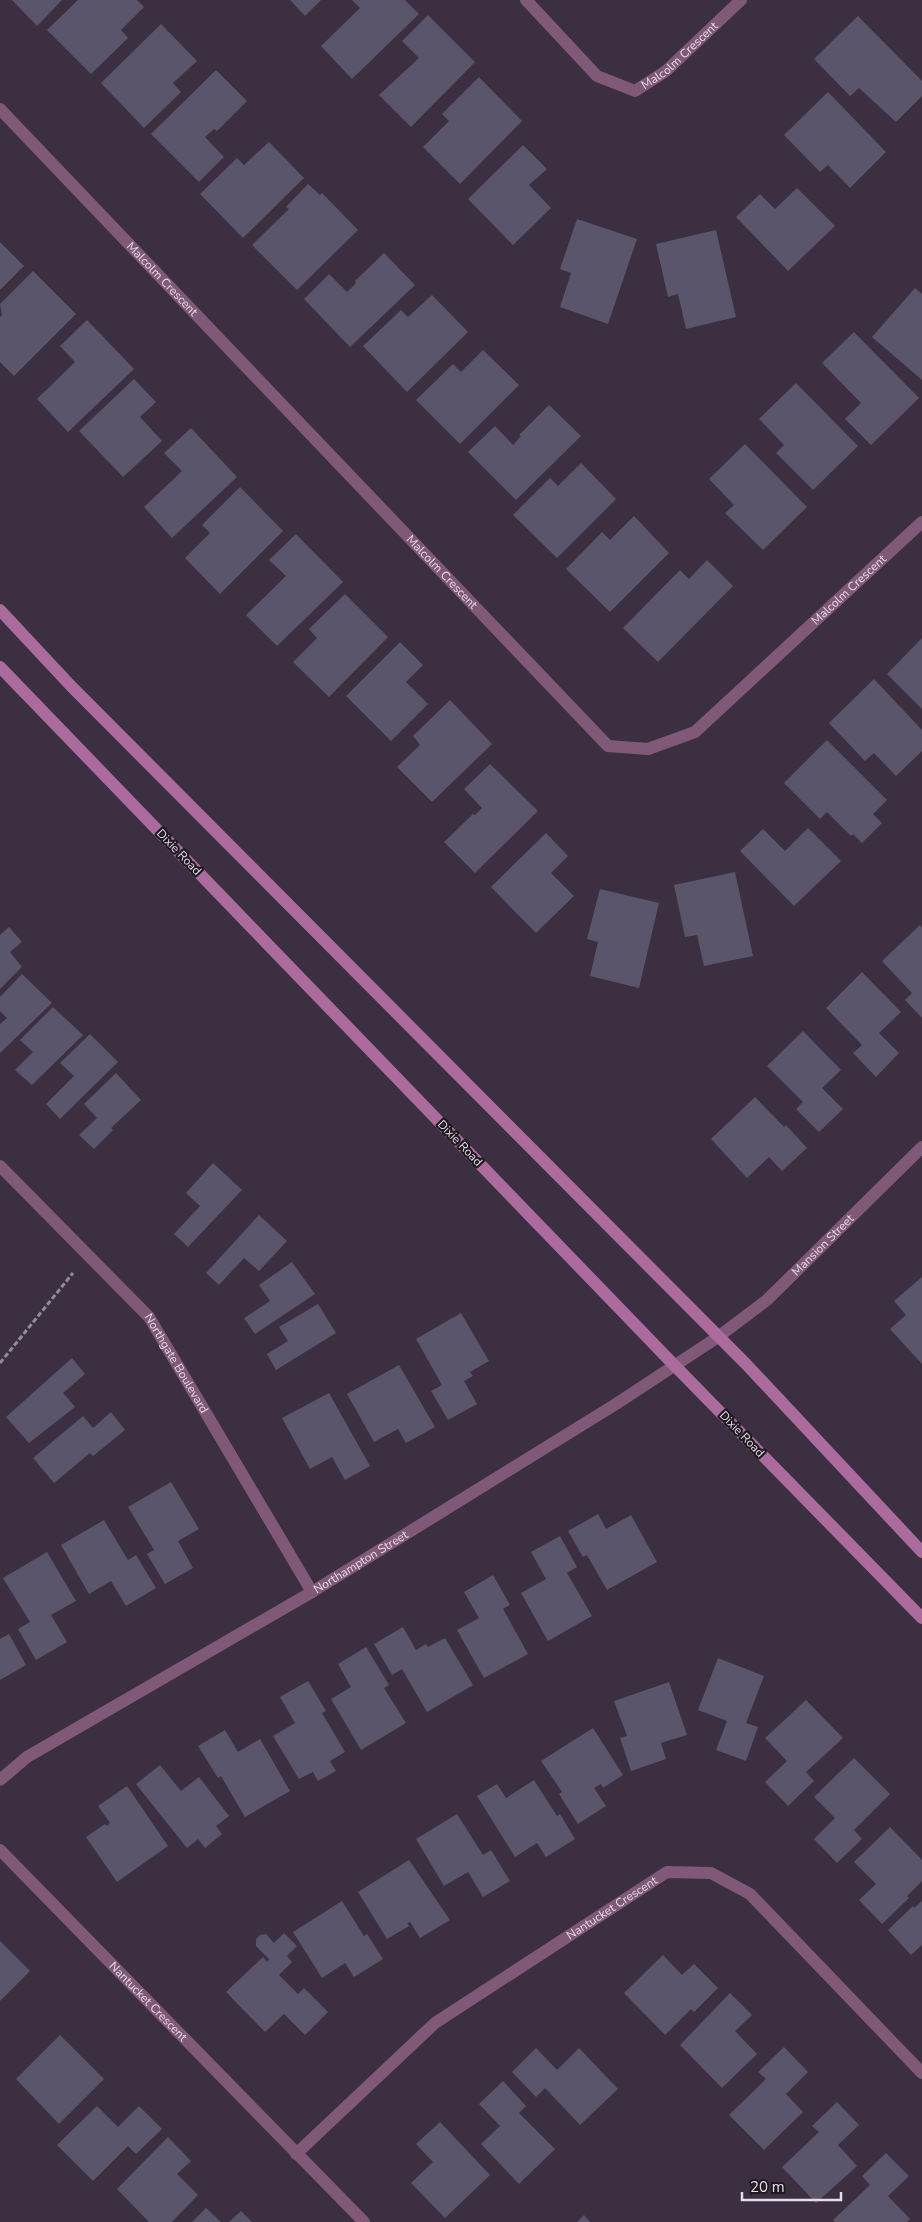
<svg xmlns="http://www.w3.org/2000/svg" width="922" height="2222" font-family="'Nunito Sans',sans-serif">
  <rect width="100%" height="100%" fill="#3c2f41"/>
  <g fill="#5a556a">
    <path d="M12,0h50l-25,26z"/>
    <path d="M78,0h59l7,7 -23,23 7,8 -37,36 -44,-44z"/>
    <path d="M290,0h31l-16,16z"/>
    <path d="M352,0h53l14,14 -67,65 -31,-33 39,-38z"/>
    <path d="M428,15l47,47 -64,65 -32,-32 40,-37 -17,-17z"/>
    <path d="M858,16l64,65v15l-26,26 -37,-34 -9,8 -36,-37z"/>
    <path d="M161,24l36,37 -24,22 8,9 -37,36 -43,-45z"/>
    <path d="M216,70l31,31 -30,30 -3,-2 -9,8 19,20 -25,25 -48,-48z"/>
    <path d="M479,77l43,44 -62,63 -37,-37 26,-26 -7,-7z"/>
    <path d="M828,92l58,60 -36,36 -22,-23 -8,7 -36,-37z"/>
    <path d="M269,142l35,36 -61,60 -43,-44 37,-36 7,7z"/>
    <path d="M523,145l24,24 -18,16 22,23 -38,37 -45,-46z"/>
    <path d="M308,184l12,11 2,-2 36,37 -61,60 -45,-45 37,-36 -3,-2z"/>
    <path d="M797,188l38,38 -47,45 -52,-54 24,-23 15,15z"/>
    <path d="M577,219l60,20 -29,85 -48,-17 11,-34 -11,-4z"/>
    <path d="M716,230l20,87 -50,12 -8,-35 -10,3 -12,-53z"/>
    <path d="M0,242l24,24 -24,24z"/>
    <path d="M384,253l31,32 -65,62 -46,-48 25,-25 18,18 9,-9 -1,-2z"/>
    <path d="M33,271l43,43 -62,62 -14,-14v-45l2,-2 -2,-11z"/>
    <path d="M915,288l7,6v86l-50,-43z"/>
    <path d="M432,295l36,37 -61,60 -44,-46 38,-36 7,7z"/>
    <path d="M87,320l47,49 -66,63 -31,-33 38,-37 -15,-16z"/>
    <path d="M854,332l65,66 -48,47 -26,-26 16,-16 -39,-40z"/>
    <path d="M483,350l36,35 -59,59 -44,-44 37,-36 8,8z"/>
    <path d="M134,379l22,23 -16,15 22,24 -39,36 -44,-46z"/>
    <path d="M796,383l62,63 -45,44 -37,-37 8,-8 -25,-26z"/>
    <path d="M549,405l32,31 -65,64 -48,-48 27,-26 18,19 8,-9 -2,-1z"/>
    <path d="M191,428l46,49 -65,61 -28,-31 38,-36 -18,-18z"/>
    <path d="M745,444l62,63 -44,43 -38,-37 9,-8 -25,-26z"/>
    <path d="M581,463l35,36 -59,59 -44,-43 37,-37 8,8z"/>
    <path d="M240,487l43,44 -63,63 -35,-36 25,-25 -8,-8z"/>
    <path d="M634,516l35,37 -59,59 -44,-43 36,-37 8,8z"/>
    <path d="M296,534l47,48 -66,64 -31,-31 40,-39 -17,-16z"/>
    <path d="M707,560l26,26 -75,76 -35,-34 57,-58 9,9z"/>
    <path d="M345,594l43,43 -59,60 -36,-35 24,-24 -8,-9z"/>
    <path d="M922,638v71l-35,-35z"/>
    <path d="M400,642l23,23 -17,17 22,22 -37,37 -45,-45z"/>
    <path d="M874,679l48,51v21l-26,25 -22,-23 -9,8 -36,-38z"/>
    <path d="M450,700l42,44 -60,58 -35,-35 23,-22 -7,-9z"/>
    <path d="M827,740l60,60 -14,14 9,9 -20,20 -9,-9 -2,2 -24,-24 -7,7 -36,-36z"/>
    <path d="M490,764l48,47 -63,62 -31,-31 29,-28 2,1 7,-7 -18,-19z"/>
    <path d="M808,828l33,33 -47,45 -54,-55 23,-22 22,22z"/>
    <path d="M546,833l22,23 -17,17 23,23 -38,37 -45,-46z"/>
    <path d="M735,872l18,84 -49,10 -7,-31 -12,2 -11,-52z"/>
    <path d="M600,889l59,14 -20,85 -49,-12 8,-34 -11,-3z"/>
    <path d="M920,925l2,3v90l-17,-18 7,-7 -30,-32z"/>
    <path d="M9,927l13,15 -12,10 12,15 -22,22v-54z"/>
    <path d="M862,972l39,40 -22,21 20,20 -23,24 -23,-24 9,-8 -36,-37z"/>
    <path d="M22,974l30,29 -52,50v-29l7,-6 -7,-7v-14z"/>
    <path d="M53,1007l30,28 -51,50 -17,-15 18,-18 -13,-12z"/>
    <path d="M803,1031l38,39 -19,18 21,21 -24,23 -23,-23 7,-7 -36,-36z"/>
    <path d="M90,1034l28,28 -58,57 -14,-15 28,-28 -14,-13z"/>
    <path d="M116,1073l25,27 -30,28 2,2 -19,19 -15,-14 18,-17 -13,-14z"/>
    <path d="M755,1097l29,30 2,-2 21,23 -25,23 -13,-14 -22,21 -36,-39z"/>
    <path d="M213,1163l29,27 -54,57 -14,-13 26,-28 -14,-13z"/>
    <path d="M259,1215l28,26 -28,30 -15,-13 -25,27 -13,-12z"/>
    <path d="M292,1262l23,32 -60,40 -11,-16 26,-17 -11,-16z"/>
    <path d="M922,1277v87l-32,-35 16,-14 -12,-14z"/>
    <path d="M318,1304l18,29 -60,37 -9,-16 21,-13 -9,-14z"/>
    <path d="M461,1313l28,48 -19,11 3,4 -9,5 13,23 -29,16 -17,-29 11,-6 -26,-46z"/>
    <path d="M72,1358l13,16 -22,19 12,14 -46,36 -23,-26z"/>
    <path d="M399,1365l36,62 -29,16 -8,-14 -24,13 -27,-48z"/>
    <path d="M329,1393l41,73 -25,14 -13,-23 -22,12 -28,-51z"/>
    <path d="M111,1412l14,18 -32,26 -3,-3 -36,30 -21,-25 50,-42 10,12z"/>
    <path d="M171,1482l28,47 -21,12 15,27 -28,16 -18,-30 7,-4 -26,-43z"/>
    <path d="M598,1514l8,15 25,-14 26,47 -50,28 -20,-35 -4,2 -15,-26z"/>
    <path d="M104,1520l24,40 8,-5 20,33 -30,18 -15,-25 -22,13 -28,-49z"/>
    <path d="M560,1536l17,31 -10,6 25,43 -44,25 -27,-48 25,-14 -15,-27z"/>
    <path d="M47,1552l29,49 -25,14 16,27 -31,18 -18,-31 12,-7 -27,-44z"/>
    <path d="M493,1575l17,30 -7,4 25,45 -44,24 -27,-48 22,-12 -15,-26z"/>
    <path d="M403,1627l13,23 10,-6 2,3 17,-9 28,47 -46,27 -25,-43 -10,6 -18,-31z"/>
    <path d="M9,1634l17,31 -26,15v-41z"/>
    <path d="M366,1647l23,38 -5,3 22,35 -45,27 -30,-51 20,-12 -13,-23z"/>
    <path d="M718,1658l46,18 -18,47 12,4 -12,34 -30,-11 11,-29 -29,-11z"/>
    <path d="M308,1681l18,30 -4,2 23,39 -15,9 6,10 -18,10 -5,-9 -14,7 -26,-43 22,-13 -15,-26z"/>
    <path d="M669,1682l18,53 -26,8 5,16 -35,12 -11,-33 7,-2 -13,-35z"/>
    <path d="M806,1700l37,38 -37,34 8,9 -26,25 -23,-24 22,-21 -22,-23z"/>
    <path d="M593,1728l30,47 -20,13 -2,-4 -7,4 12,18 -28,18 -19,-30 3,-2 -21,-31z"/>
    <path d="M225,1730l13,22 22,-13 30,52 -45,26 -24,-41 -3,2 -20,-32z"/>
    <path d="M854,1758l36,36 -36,36 8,9 -25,24 -23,-24 21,-21 -21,-21z"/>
    <path d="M160,1765l21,26 18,-14 30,39 -13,10 6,8 -17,14 -7,-9 -11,9 -51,-64z"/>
    <path d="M534,1780l23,36 3,-2 15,25 -29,18 -9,-14 -22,14 -38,-61 20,-12 9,14z"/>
    <path d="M127,1786l41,60 -51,36 -31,-45 19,-13 2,2 3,-3 -12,-17z"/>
    <path d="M457,1814l26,41 8,-5 19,31 -27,16 -15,-25 -24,14 -28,-47z"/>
    <path d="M890,1827l32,33v21l-15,15 2,2 -27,26 -23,-24 17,-16 -22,-22z"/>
    <path d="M409,1860l41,60 -30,18 -10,-16 -3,1 2,3 -22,13 -29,-47z"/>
    <path d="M342,1901l22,35 3,-2 16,25 -29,18 -9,-14 -23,15 -29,-46z"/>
    <path d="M922,1901v44l-11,10 -23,-25 25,-24 1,2z"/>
    <path d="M284,1933l13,13 -10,10 5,6 -13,13 19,19 6,-6 24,24 -23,23 -21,-21 -19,18 -39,-40 37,-35 4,5 2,-3 -13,-13v-7l4,-4 6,-1 8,9z"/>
    <path d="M0,1941l30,30 -30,30z"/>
    <path d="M663,1955l19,20 12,-11 24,24 -24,24 -3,-3 -26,26 -41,-42z"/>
    <path d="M730,1993l22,22 -17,16 22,23 -35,34 -42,-43z"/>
    <path d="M60,2035l44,44 -45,45 -43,-45z"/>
    <path d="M784,2047l24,25 -22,22 17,18 -39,38 -35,-35 37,-36 -8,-7z"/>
    <path d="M536,2048l21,22 22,-22 39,41 -38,36 -35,-37 -9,9 -24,-25z"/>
    <path d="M503,2081l23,25 -7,7 36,36 -36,35 -38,-40 19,-18 -21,-22z"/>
    <path d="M837,2102l22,23 -21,20 19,21 -41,37 -34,-36 37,-35 -7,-6z"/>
    <path d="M97,2106l21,21 21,-21 23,23 -26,25 -8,-8 -35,35 -36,-36z"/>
    <path d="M440,2122l50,53 -45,43 -34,-35 22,-21 -17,-18z"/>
    <path d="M168,2137l23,24 -14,13 21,21 -26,27h-23l-32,-33z"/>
    <path d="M886,2153l23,23 -21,20 22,23 -3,3h-72l-2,-2 37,-35 -8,-9z"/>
    <path d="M206,2208l15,14h-29z"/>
    <path d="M241,2211l11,11h-23z"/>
    <path d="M584,2215l6,7h-13z"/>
  </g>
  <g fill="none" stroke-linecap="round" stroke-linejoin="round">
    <path stroke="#938998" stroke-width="3" stroke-dasharray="5 2.5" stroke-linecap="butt" d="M0,1363l73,-90"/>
    <g stroke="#815978" stroke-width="12">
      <path id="s1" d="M526,0l71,76 38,15 31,-20 75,-71"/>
      <path id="s2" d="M0,109l608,637 40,3 47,-17 227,-210"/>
      <path id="s3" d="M0,1166l149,151 163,275"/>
      <path id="s4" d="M0,1780l27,-23 285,-165 304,-188 102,-67 49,-37 155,-153"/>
      <path id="s5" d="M0,1850l364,372"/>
      <path id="s6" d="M296,2154l139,-131 232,-151 44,1 39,21 172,179"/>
    </g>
    <g stroke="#ab6b9d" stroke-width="12">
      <path d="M0,610l71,76 675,678 176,188"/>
      <path d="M0,667l675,699 247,252"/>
    </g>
  </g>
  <g text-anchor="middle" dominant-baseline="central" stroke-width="4.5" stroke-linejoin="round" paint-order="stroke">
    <g font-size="12" fill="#e4dce8" stroke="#1f1a22">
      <text stroke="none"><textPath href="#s1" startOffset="202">Malcolm Crescent</textPath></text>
      <text stroke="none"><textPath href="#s2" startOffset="235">Malcolm Crescent</textPath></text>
      <text stroke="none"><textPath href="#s2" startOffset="640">Malcolm Crescent</textPath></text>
      <text stroke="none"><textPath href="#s2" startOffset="1180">Malcolm Crescent</textPath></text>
      <text transform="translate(179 852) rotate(46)">Dixie Road</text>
      <text transform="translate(460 1143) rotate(46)">Dixie Road</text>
      <text stroke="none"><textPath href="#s4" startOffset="984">Mansion Street</textPath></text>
      <text stroke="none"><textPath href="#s3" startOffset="266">Northgate Boulevard</textPath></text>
      <text transform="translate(742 1434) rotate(46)">Dixie Road</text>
      <text stroke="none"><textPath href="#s4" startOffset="422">Northampton Street</textPath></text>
      <text stroke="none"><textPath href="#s6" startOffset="402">Nantucket Crescent</textPath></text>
      <text stroke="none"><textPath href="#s5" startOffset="212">Nantucket Crescent</textPath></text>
    </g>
  </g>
  <path d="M742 2192v8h99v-8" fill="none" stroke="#e4dce8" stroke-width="2.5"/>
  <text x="750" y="2192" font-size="15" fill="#e4dce8" stroke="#1f1a22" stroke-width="4" paint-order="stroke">20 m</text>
</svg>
